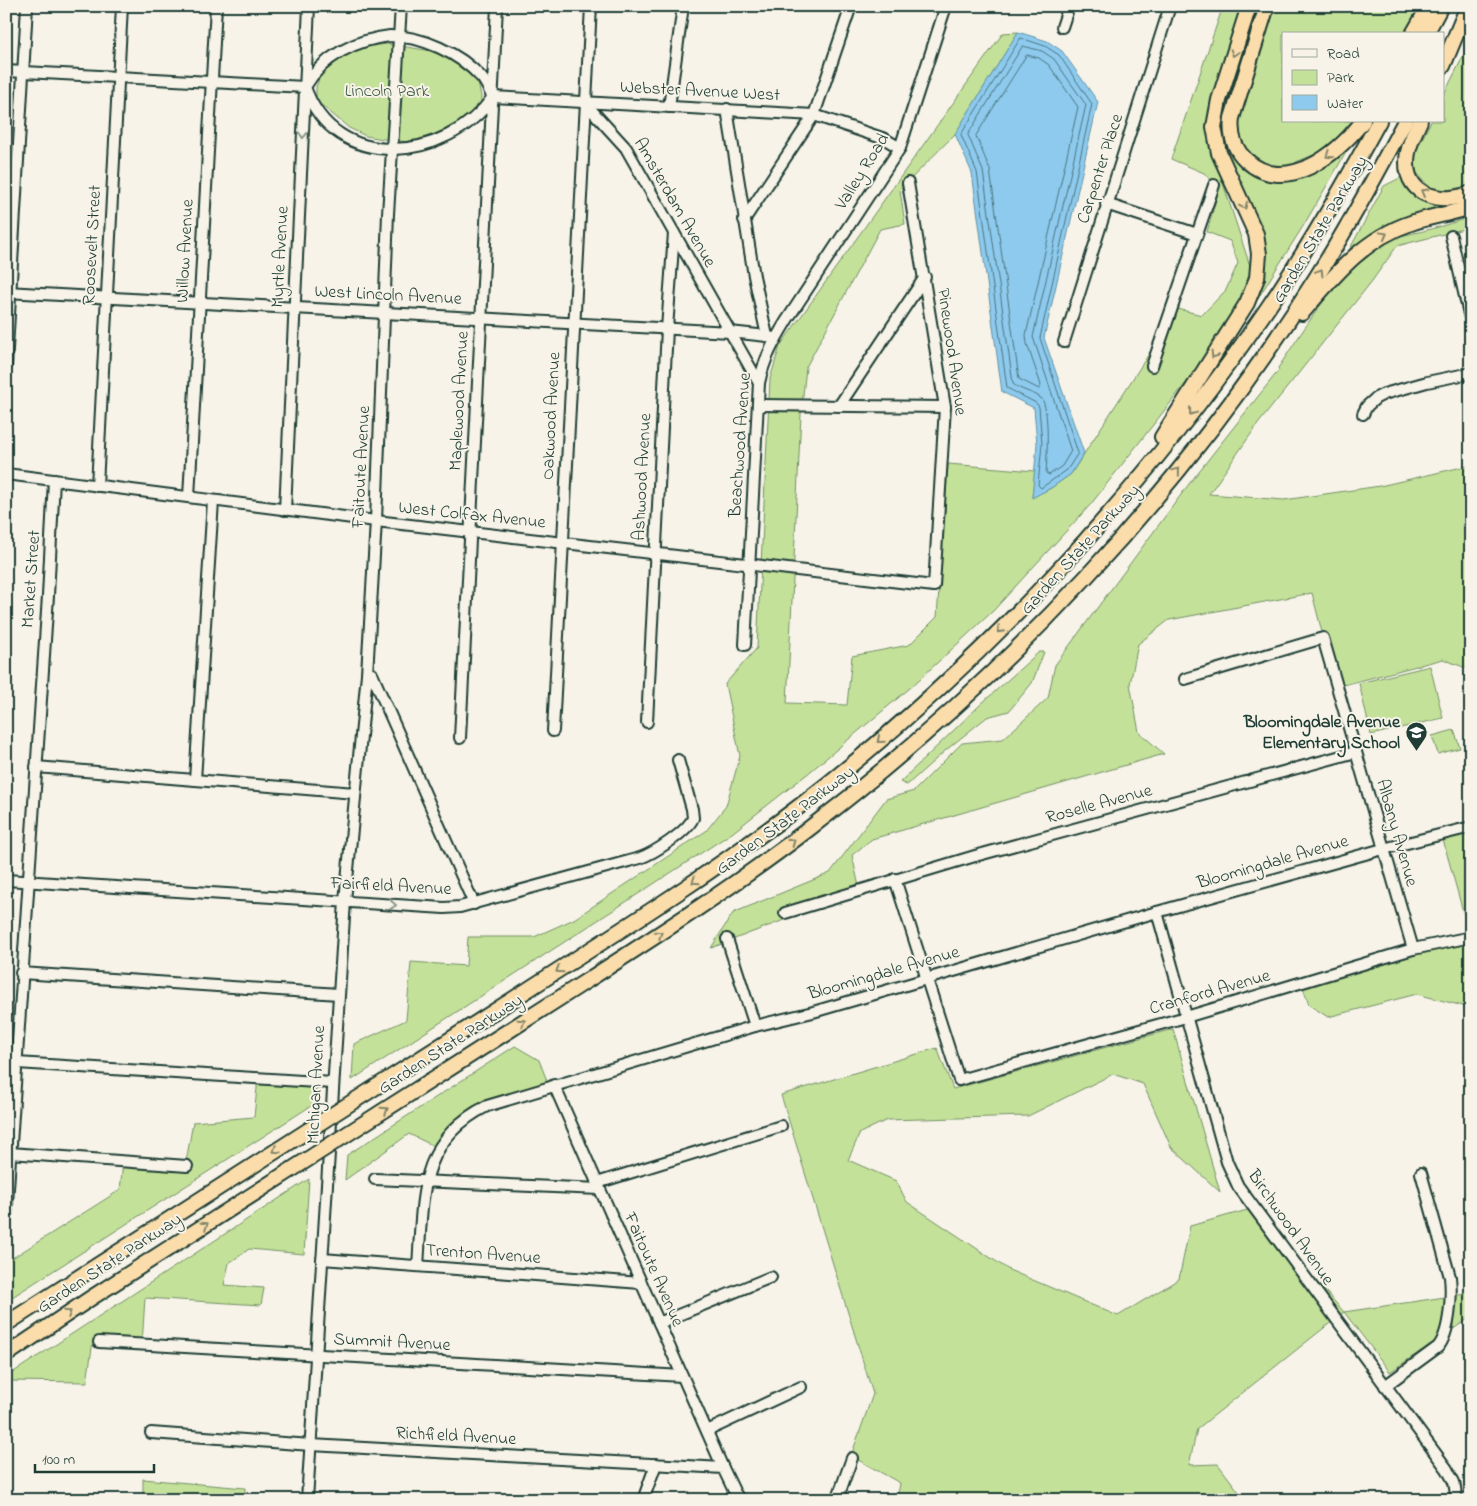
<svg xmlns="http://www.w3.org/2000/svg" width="1477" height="1506" font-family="'Indie Flower',sans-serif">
  <rect width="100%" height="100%" fill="#f7f3e8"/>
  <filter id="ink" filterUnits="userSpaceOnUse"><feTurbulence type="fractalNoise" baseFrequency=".02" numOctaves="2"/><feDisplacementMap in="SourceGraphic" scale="10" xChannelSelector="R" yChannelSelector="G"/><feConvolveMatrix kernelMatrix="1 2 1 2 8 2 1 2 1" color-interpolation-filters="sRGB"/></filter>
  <g filter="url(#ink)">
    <g fill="#c4e199" stroke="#728f66">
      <path d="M1223,6h197l-15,28h-122v87h69l-26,29 -30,12 -6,6c-21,-2 -31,-3 -45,-20l-8,8 31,21 78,-29 2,1 -43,74 -45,72 -2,-3 6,-22 2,-2c-1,-37 -19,-72 -36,-105l-10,11 32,98 -23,56 -138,176 -98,107 -83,77 -104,87 -74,58 -380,247 2,-36 52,-24 5,-58 55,4 2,-29h66l40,-18 132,-88 20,-25 14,-50 -15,-72 32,-36 13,-269 10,-33 223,-313 15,-1 -63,102 -55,56 5,34 -25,5 -74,138 -5,47 -14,289 60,2 5,-49 57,-11 28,-28 11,-153 87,7 -3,26 19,-9 20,-14 107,-165 24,6 24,-25 12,-27 -8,-22 -23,-9 12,-43 -15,-16 -33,-14z"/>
      <path d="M1471,41v145l-25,4 -17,-3 -12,-14 -3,-13 2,-9 15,-30h12v-25z"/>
      <path d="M388,44l50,8 15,8 14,10 11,13 3,13v7l-14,19 -40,17 -18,3 -26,-3 -17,-3 -17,-8 -29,-24 -4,-7v-10l4,-11 17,-17 24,-12z"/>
      <path d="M1402,177l5,5 40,21 2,4 -99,47 -2,-2 36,-66z"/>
      <path d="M1471,217v10l-74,19 -25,35 -114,143 -49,70 75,6 96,-14 91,-21v205l-28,-11 -107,28 -24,-94 -143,27 -31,24 -8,40 9,48 25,22 -292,85 -20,16 8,36 -149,57 22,-35 97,-40 56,-74 28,-8 48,-48 41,-4 45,-41 7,-33 137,-185 87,-110 -1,-2c27,-39 69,-113 115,-130 12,-4 25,-5 38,-9 13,-3 26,-8 40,-12z"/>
      <path d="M1039,652h5l-12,31 -23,28 -22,6 -41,33 -39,35 -7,-3 81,-78z"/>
      <path d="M1430,666l13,52 -72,17 -12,-52z"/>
      <path d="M1454,730l6,18 -22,6 -6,-18z"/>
      <path d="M1471,829v181l-8,-4 -46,-12 -89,23 -19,-12 -7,-20 168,-48 -28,-101z"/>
      <path d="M1173,1029l47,163 -49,-45 -28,-63 -30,-10 -85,42 -141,4 -27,13 -12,27 48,21 11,21 102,68 109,46 61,-37 11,-53 61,-17 93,103 121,-18 6,-7v30l-81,55 -46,-60 -147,117 -8,36 29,-1 27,36h-348l3,-17 -49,-27 22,-62 -92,-299 156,-47 16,41z"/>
      <path d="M515,1046l24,14 10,26 -72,20 -39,42 -29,-14 -64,46 2,-25z"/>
      <path d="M258,1078l58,1 -2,25 -308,197v-39l114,-72 3,-28h63l7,-40 61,-5z"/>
      <path d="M309,1179l-5,75 -55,-5 -20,14 -5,22 40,3 -3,17 -116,-7 -3,46 -49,-3 -6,41 -81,-1v-4z"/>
      <path d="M143,1479l102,9v12h-102z"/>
    </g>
    <path fill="#8dcaee" stroke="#6192a4" d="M1018,32l29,9 15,10 36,51 -54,236 40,115 -13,21 -20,14 -19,10 5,-54 -3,-36 -32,-16 -30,-219 -17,-39z"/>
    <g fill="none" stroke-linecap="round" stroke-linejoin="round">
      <g stroke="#4b757e" stroke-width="1">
        <path d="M1021,38l24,8 14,9 33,49 -52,234 38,115 -11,17 -26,18 -3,-3 4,-41 -3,-37 -3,-4 -29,-15 -30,-216 -16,-37z"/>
        <path d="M1023,46l19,5 12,8 32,46 -53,232 38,114 -9,15 -13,9 -3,-2c1,-13 4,-66 -5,-75 -8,-6 -21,-8 -28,-14l-30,-213 -15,-36z"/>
        <path d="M1027,55l12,3 10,7 29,42 -52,228 1,9 14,41 -2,4 -20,-10 -29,-209 -14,-34z"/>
      </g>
      <defs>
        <g id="minor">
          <path d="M1062,27l7,-21"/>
          <path d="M390,36c32,0 69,17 91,41 5,5 8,14 12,20 -46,65 -158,77 -188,-10 18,-31 50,-47 85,-51z"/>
          <path d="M6,71l299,16"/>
          <path d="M493,97l321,18 71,24 15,9"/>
          <path d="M585,103l41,45 133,235"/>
          <path d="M669,107l14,-101"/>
          <path d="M727,109l27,167 13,60 5,2"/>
          <path d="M1106,204l91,30"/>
          <path d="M744,220l70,-105 37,-109"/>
          <path d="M1451,236l20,87"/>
          <path d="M6,292l724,40 37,4"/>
          <path d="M1064,342l106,-336"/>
          <path d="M6,366l21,-360"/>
          <path d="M1152,366l62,-181"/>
          <path d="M759,405l186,2"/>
          <path d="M839,406l86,-129"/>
          <path d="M1363,414l4,-8 9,-8 8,-4 43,-12 44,-9"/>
          <path d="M6,474l370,47 558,65 11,-179 -37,-224"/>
          <path d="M97,486l25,-480"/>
          <path d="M189,497l27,-491"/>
          <path d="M285,510l24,-504"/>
          <path d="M745,645l14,-262c5,-24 15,-42 28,-63l113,-172 46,-142"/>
          <path d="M367,674h5l102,230"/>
          <path d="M1185,679l138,-41 90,311"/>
          <path d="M647,722l20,-393 7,-96"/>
          <path d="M553,731l38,-725"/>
          <path d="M460,738l37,-732"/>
          <path d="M36,767l319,26"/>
          <path d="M195,780l18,-279"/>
          <path d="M895,879l64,201 227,-63 227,-68 58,-12"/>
          <path d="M6,880l438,28 16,-1 180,-49c14,-5 47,-26 53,-40l-1,-9 -14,-49"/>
          <path d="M1157,912l70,250 11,24 209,283 7,13 3,18"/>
          <path d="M785,913l190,-57 381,-104"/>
          <path d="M727,939l28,87"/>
          <path d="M21,973l318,21"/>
          <path d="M17,1063l316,20"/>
          <path d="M554,1085l169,383"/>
          <path d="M10,1153l177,13"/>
          <path d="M375,1179l225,10"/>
          <path d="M597,1183l184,-57"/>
          <path d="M6,1218l42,-622 6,-116"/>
          <path d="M322,1259l319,24"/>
          <path d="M418,1266c5,-67 -1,-125 69,-160l268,-80 58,-14 344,-100 226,-63 88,-22"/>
          <path d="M659,1323l112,-46"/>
          <path d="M99,1342l583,34"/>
          <path d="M1385,1386l53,-39c12,-14 14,-52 12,-70l-29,-104"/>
          <path d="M707,1431l94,-44"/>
          <path d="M151,1433l160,12 412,23 12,25 5,7"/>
          <path d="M307,1500l38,-599 22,-227 9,-153 12,-307 13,-208"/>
          <path d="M643,1500l13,-36"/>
          <path d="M837,1500l15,-42"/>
        </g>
        <g id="highway">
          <path d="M1267,6l-35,112c-2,16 2,31 14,42 40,37 92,-7 117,-39"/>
          <path d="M1413,34l16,-28"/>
          <path d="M1426,34l15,-28"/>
          <path d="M1443,66l25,-60"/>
          <path d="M1420,121c-6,13 -13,27 -13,41 -1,35 37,43 64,31"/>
          <path d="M1302,313c32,-37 61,-74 109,-90 20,-7 40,-9 60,-16"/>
          <path d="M1162,437l85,-134 10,-25 2,-24 -3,-20 -37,-81 -5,-26 5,-27 30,-94"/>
          <path d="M346,1106c71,-45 143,-91 214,-137 82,-52 164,-105 241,-164 180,-139 338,-308 466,-496 41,-60 77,-124 112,-188"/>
          <path d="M344,1136c78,-50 156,-100 233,-149 78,-50 156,-100 229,-156 200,-152 377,-341 510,-553 32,-51 61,-104 89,-157"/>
          <path d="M6,1324l312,-200"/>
          <path d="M6,1355l85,-57 225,-144"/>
        </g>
      </defs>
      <use href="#minor" stroke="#1f3d34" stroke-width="14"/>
      <use href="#highway" stroke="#1f3d34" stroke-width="18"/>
      <use href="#minor" stroke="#f7f3e8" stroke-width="10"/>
      <use href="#highway" stroke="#fbddab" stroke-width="14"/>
      <defs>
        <g id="highway-bridge">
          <path d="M318,1124l28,-18"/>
          <path d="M316,1154l28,-18"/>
        </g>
      </defs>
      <use href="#highway-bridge" stroke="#1f3d34" stroke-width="18" stroke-linecap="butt"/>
      <use href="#highway-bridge" stroke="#fbddab" stroke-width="14"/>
    </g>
    <defs><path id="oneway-chevron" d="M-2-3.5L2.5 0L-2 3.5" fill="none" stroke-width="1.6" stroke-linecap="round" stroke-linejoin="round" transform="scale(1.25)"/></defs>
    <g stroke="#82856a">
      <use href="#oneway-chevron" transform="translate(1234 53) rotate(108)"/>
      <use href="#oneway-chevron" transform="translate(1329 155) rotate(145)"/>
      <use href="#oneway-chevron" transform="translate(1424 192) rotate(-150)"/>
      <use href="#oneway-chevron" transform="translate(1244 206) rotate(65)"/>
      <use href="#oneway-chevron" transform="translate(1384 235) rotate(-29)"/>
      <use href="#oneway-chevron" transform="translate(1320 272) rotate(-59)"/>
      <use href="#oneway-chevron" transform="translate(1214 355) rotate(122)"/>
      <use href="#oneway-chevron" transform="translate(1192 412) rotate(127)"/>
      <use href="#oneway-chevron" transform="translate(1177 471) rotate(-51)"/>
      <use href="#oneway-chevron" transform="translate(1000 630) rotate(135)"/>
      <use href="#oneway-chevron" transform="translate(880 740) rotate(139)"/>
      <use href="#oneway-chevron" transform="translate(792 842) rotate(-37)"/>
      <use href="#oneway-chevron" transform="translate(695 881) rotate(146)"/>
      <use href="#oneway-chevron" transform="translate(659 934) rotate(-33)"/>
      <use href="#oneway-chevron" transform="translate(559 970) rotate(147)"/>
      <use href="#oneway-chevron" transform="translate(522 1022) rotate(-33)"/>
      <use href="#oneway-chevron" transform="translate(385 1110) rotate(-33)"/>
      <use href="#oneway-chevron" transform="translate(276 1150) rotate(147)"/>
      <use href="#oneway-chevron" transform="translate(205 1225) rotate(-33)"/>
      <use href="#oneway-chevron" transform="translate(68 1313) rotate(-33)"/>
    </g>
    <g stroke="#8b988e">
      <use href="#oneway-chevron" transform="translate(303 135) rotate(93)"/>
      <use href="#oneway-chevron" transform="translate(393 905) rotate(4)"/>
    </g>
  </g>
  <defs>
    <symbol id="school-pin" viewBox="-11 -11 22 30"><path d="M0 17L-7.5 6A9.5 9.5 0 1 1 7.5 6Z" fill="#1f3d34" stroke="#f7f3e8"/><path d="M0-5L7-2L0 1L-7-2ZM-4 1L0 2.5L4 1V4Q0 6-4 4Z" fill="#fff"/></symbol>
  </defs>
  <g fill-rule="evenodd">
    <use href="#school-pin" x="1404" y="720" width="25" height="34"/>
  </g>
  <g text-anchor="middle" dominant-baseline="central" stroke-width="4" stroke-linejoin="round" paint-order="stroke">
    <g font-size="18" fill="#405e48" stroke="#f7f3e8">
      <text x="387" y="92">Lincoln Park</text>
    </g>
    <g font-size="18" fill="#1f3d34" stroke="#f7f3e8">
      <text transform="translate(700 92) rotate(3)">Webster Avenue West</text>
      <text transform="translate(1101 169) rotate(-72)">Carpenter Place</text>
      <text transform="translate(863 172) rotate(-58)">Valley Road</text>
      <text transform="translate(674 203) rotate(60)">Amsterdam Avenue</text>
      <text transform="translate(1321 230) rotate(-59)">Garden State Parkway</text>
      <text transform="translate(93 245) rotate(-87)">Roosevelt Street</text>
      <text transform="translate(186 251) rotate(-87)">Willow Avenue</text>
      <text transform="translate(281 257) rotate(-87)">Myrtle Avenue</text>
      <text transform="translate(388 296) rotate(3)">West Lincoln Avenue</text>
      <text transform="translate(951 352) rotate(82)">Pinewood Avenue</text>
      <text transform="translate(460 401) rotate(-87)">Maplewood Avenue</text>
      <text transform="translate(552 416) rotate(-87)">Oakwood Avenue</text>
      <text transform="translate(741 445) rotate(-86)">Beachwood Avenue</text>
      <text transform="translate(362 467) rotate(-87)">Faitoute Avenue</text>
      <text transform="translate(643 477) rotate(-87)">Ashwood Avenue</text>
      <text transform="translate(472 516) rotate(6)">West Colfax Avenue</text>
      <text transform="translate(1081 550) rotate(-48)">Garden State Parkway</text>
      <text transform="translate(32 579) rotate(-86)">Market Street</text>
      <text transform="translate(1099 805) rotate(-15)">Roselle Avenue</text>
      <text transform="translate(786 821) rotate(-37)">Garden State Parkway</text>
      <text transform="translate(1396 833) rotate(74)">Albany Avenue</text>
      <text transform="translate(1273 863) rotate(-16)">Bloomingdale Avenue</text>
      <text transform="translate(391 887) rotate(3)">Fairfield Avenue</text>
      <text transform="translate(884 974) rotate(-16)">Bloomingdale Avenue</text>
      <text transform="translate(1210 993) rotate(-16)">Cranford Avenue</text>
      <text transform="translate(451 1045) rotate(-33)">Garden State Parkway</text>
      <text transform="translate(317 1085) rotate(-87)">Michigan Avenue</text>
      <text transform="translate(1290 1228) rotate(55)">Birchwood Avenue</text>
      <text transform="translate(483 1255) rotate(4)">Trenton Avenue</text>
      <text transform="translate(110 1264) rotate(-33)">Garden State Parkway</text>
      <text transform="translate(653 1270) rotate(66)">Faitoute Avenue</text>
      <text transform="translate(392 1343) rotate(3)">Summit Avenue</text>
      <text transform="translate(456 1437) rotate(3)">Richfield Avenue</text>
    </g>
    <g font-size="18" font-weight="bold" fill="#1f3d34" stroke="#f7f3e8" text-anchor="end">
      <text x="1400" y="723">Bloomingdale Avenue<tspan x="1400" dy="21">Elementary School</tspan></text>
    </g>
  </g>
  <rect width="1477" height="1506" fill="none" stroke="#f7f3e8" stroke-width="25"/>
  <rect x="12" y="12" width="1452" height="1481" fill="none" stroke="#1f3d34" stroke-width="2" filter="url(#ink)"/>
  <rect x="1282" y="32" width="162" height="90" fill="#f7f3e8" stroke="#a1aaa0"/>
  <rect x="1292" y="49" width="25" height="8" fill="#f7f3e8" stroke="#a1aaa0"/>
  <text x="1327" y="58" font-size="15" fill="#1f3d34">Road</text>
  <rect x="1292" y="70" width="25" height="15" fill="#c4e199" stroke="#a1aaa0"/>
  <text x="1327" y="82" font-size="15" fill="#1f3d34">Park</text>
  <rect x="1292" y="95" width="25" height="15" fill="#8dcaee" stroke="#a1aaa0"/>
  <text x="1327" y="108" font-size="15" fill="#1f3d34">Water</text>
  <path d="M35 1464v8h119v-8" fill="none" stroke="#1f3d34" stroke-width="2.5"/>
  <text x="42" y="1464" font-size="15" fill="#1f3d34" stroke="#f7f3e8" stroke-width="4" paint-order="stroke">100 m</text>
</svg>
